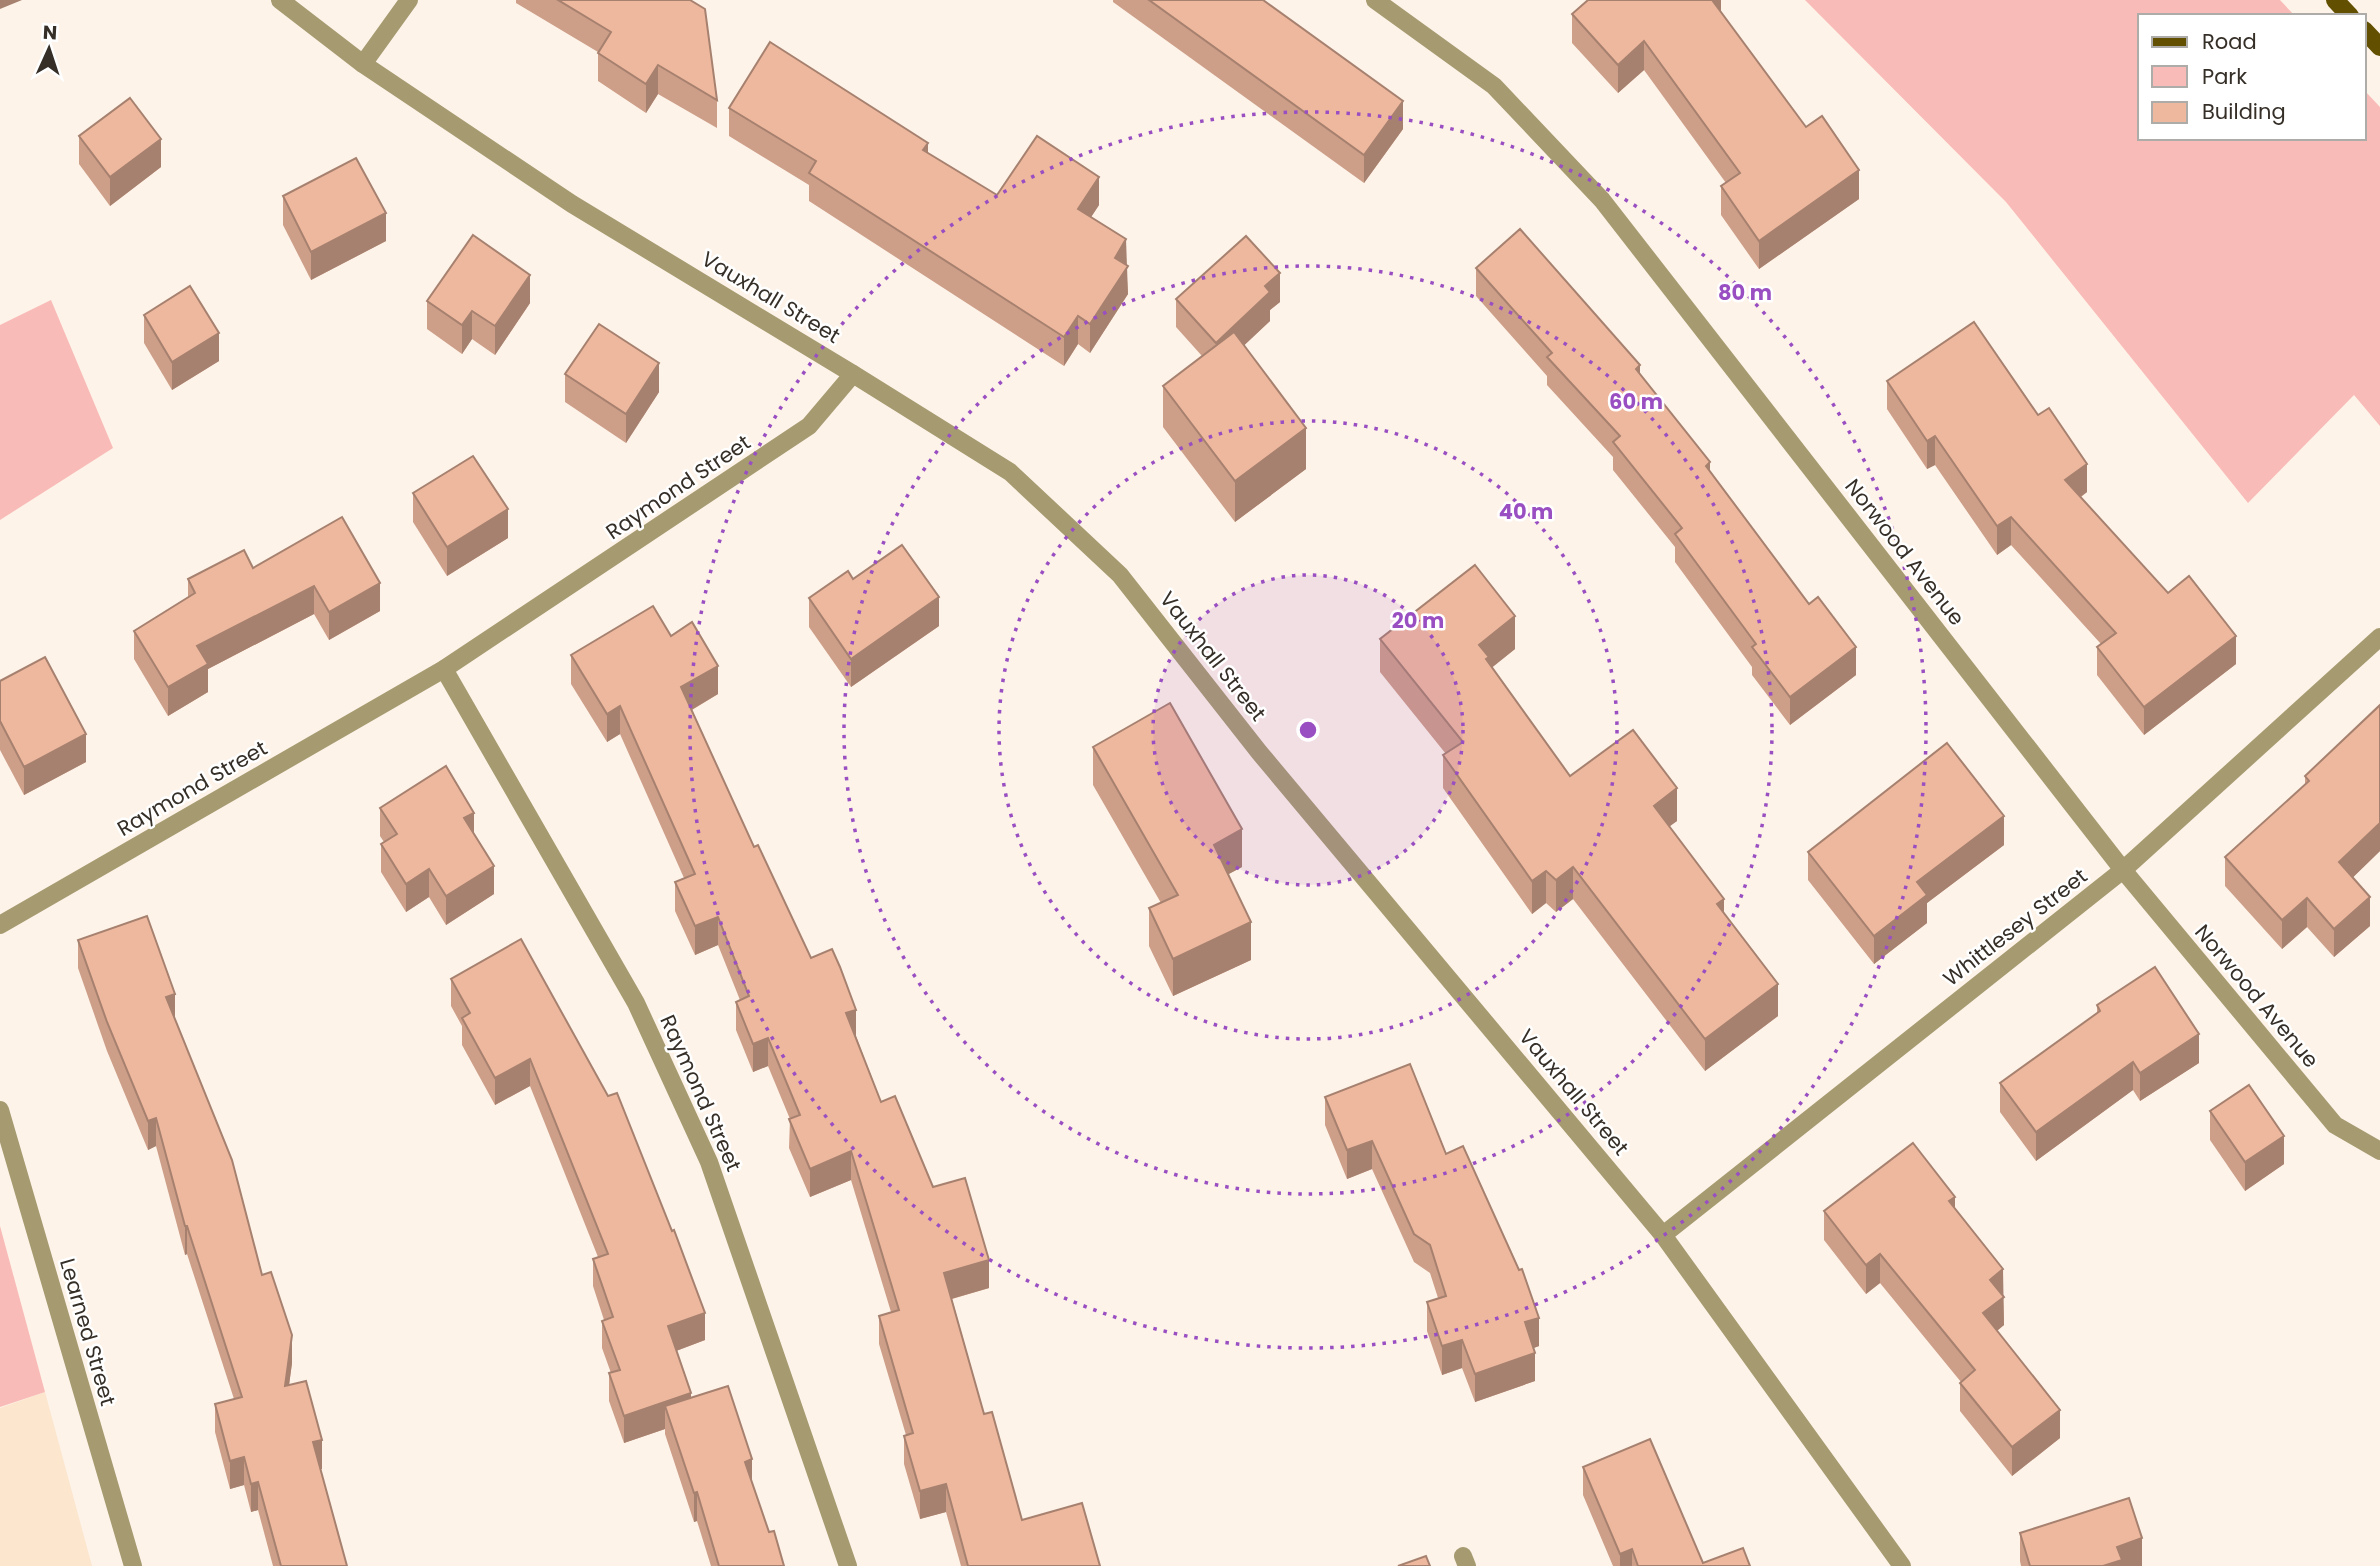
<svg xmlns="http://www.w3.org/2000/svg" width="2380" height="1566" font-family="Poppins,sans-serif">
  <rect width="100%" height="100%" fill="#fdf3e9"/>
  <path fill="#fce6ce" d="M45,1392l47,174h-92v-158z"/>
  <g fill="#f9bbb7">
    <path d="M1805,0h475l15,16h-155v122h224v-48l16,17v319l-26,-31 -106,108 -242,-301z"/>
    <path d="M51,300l62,148 -113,72v-195z"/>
    <path d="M0,1226l45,166 -45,15z"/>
  </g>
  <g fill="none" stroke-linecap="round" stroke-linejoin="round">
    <g stroke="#a69b70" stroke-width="18">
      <path d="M280,0l83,64 209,140 281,170 157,98 110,103 139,177 404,483 239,331"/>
      <path d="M1375,0l119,86 108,114 521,670 212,255 45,26"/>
      <path d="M363,64l46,-64"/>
      <path d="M444,669l192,334 73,159 139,404"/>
      <path d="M0,925l444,-256 365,-243 44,-52"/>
      <path d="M0,1110l133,456"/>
      <path d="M1663,1235l460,-365 257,-233"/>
      <path d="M1463,1556l4,10"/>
    </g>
    <g stroke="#625000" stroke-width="18">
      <path d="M2335,0l15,16"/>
      <path d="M2364,30l16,17"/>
    </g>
  </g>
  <g fill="#cd9e88">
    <path d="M516,0h174l27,100v28l-59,-34 -12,19 -48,-32v-29l-82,-49z"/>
    <path d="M1113,0h150l140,129 -39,54 -251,-181z"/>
    <path d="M1721,0v13l138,186 -100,70 -38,-54v-29l5,-3 -82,-113 -26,23 -46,-50v-29z"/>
    <path d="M729,108l199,45 69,42 102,10 -8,12 35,48 2,29 -38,59 -12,-9 -14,22 -255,-165v-16l-80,-49z"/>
    <path d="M79,136l82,31 -51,39 -31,-42z"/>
    <path d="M283,196l103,45 -75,39 -28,-55z"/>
    <path d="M1476,268l164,107 216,300 -66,50 -38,-50v-8l-77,-105v-15l-62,-77v-13l-66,-72v-9l-71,-80z"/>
    <path d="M1176,299l104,3 -10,8v11l-26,24 62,124 -71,53 -72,-95v-41l39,-30 -26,-29z"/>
    <path d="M427,301l103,2 -35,52 -23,-16 -10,15 -35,-25z"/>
    <path d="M144,315l75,46 -47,29 -28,-47z"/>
    <path d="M565,374l94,18 -33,51 -61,-41z"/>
    <path d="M1887,381l200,111 -6,5 87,96 68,71 -92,71 -47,-60v-28l4,-3 -90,-99 -14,10 -62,-90 -8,4 -40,-60z"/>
    <path d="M413,493l95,45 -61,38 -34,-54z"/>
    <path d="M342,517l38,94 -51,29 -15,-26 -106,55v23l-40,24 -34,-57v-28l54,-34v-18l65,-11z"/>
    <path d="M809,598l130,28 -88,61 -42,-60z"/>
    <path d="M671,636l47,58 -26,16 62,137 57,111 45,78 25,66 52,85 56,101 -37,11 32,115 38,106 78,46h-139l-15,-54 -26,7 -16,-55v-28l2,-1 -27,-91v-28l12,-4 -40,-132 -41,17 -21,-49 1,-29 -22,-53 -15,6 -17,-42v-28l4,-2 -22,-55 -23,10 -20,-44v-29l9,-4 -64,-144 -13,8 -36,-58v-29z"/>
    <path d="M1380,639l135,10 -23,18 78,109 107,45 -8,5 55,88 54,102 -73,55 -132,-172 -17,13 -10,-9 -14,11 -89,-126v-33l3,-1 -66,-82z"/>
    <path d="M0,681l86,81 -62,33 -24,-45z"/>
    <path d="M2380,705v146l-28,27 18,48 -36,31 -27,-30 -25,22 -57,-63v-29l80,-72v-9z"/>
    <path d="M1093,747l149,120 -14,7 23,86 -78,36 -24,-50v-38l12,-5 -68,-118z"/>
    <path d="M380,808l94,26 20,60 -48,31 -17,-28 -23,15 -25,-40v-28l3,-2 -4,-6z"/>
    <path d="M2004,845l-77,58v20l-53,41 -66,-84v-28z"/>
    <path d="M521,939l184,401 -29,11 15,47 61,85 17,49 15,34h-73l-14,-45 -3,1 -29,-88v-5l-41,14 -15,-42v-28h2l-9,-25v-27l2,-1 -11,-34v-27l5,-2 -68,-171 -35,19 -33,-60v-19l-11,-20v-27z"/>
    <path d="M78,940l97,81 117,342 -3,22 33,84h-2l27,97h-74l-15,-56 -7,2 -7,-27 -14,4 -15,-57v-28l19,-5 -47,-145 -2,1 -29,-109 -8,4 -41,-99 -29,-83z"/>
    <path d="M2097,1005l102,58 -59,38 -7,-11 -97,71 -36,-49v-29l97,-70z"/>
    <path d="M1325,1097l121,57 93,192 -5,2 1,33 -60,21 -13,-34 -20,7 -15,-44v-29l11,-4 -8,-25 -16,-11 -42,-93 -25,10 -22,-54z"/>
    <path d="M2210,1111l74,53 -39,27 -35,-51z"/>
    <path d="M1955,1209l48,86 1,30 -7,6 63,107 -48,38 -52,-65v-28l1,-1 -81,-99 -14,11 -42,-54v-29z"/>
    <path d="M1583,1467l120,96 47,3h-137l-30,-71z"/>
    <path d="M2020,1533l122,33h-121l-1,-5z"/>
  </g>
  <g fill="#a7816f">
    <path d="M0,0h22l-22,9z"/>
    <path d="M1712,0h9v20l-9,9z"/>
    <path d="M1644,41v29l-26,23v-28z"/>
    <path d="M658,65v29l-12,19v-29z"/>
    <path d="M1403,101v28l-39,54v-28z"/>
    <path d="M161,139v28l-51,39v-29z"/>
    <path d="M928,143v29l-5,-22z"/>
    <path d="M1859,170v29l-100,70v-28z"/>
    <path d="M1099,177v28l-21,32v-28z"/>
    <path d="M386,213v28l-75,39v-28z"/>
    <path d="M1126,239l2,55 -38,59v-29l25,-66z"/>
    <path d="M1280,273v29l-10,8v11l-54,51v-29l49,-57z"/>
    <path d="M530,275v28l-35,52v-29z"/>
    <path d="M472,311v28l-10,15v-29z"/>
    <path d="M1078,316v28l-14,22v-29z"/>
    <path d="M219,333v28l-47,29v-28z"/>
    <path d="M659,363v29l-33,51v-29z"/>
    <path d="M1640,365v28l-4,-24z"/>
    <path d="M1306,428v41l-71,53v-41z"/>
    <path d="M1935,436v29l-8,4v-28z"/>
    <path d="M1710,462v29l-4,-25z"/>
    <path d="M2087,464v28l-22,16v-28z"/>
    <path d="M508,509v29l-61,38v-29z"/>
    <path d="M2011,517v28l-14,10v-29z"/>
    <path d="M380,583v28l-51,29v-28z"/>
    <path d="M314,586v28l-106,55v23l-40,24v-29l29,-41z"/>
    <path d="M939,597v29l-88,61v-28z"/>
    <path d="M1515,616v33l-26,21 -10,-25z"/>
    <path d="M2236,636v28l-92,71v-28z"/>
    <path d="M1856,647v28l-66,50v-28z"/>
    <path d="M718,666v28l-37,22v-29z"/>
    <path d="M620,706v28l-13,8v-28z"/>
    <path d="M86,734v28l-62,33v-28z"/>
    <path d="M1677,788v33l-23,17v-32z"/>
    <path d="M474,813v28l-10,-23z"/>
    <path d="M2004,816v29l-77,58v20l-53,41v-28l43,-54z"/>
    <path d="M2380,823v28l-41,40v-29z"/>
    <path d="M1242,829v38l-28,15v-37z"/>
    <path d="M494,866v28l-48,31v-29z"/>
    <path d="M1573,867v32l-17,13v-32z"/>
    <path d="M429,869v28l-23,15v-28z"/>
    <path d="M1546,871v32l-14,11v-33z"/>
    <path d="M2370,897v29l-36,31v-28z"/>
    <path d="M2307,898v29l-25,22v-29z"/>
    <path d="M1724,899v32l-7,-27z"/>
    <path d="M718,917v28l-23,10v-29z"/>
    <path d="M1251,922v38l-78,36v-37z"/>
    <path d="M1778,984v32l-73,55v-32z"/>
    <path d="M175,994v28l-9,-25z"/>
    <path d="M856,1010v28l-10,-25z"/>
    <path d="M2199,1034v29l-59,38v-28z"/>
    <path d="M768,1038v28l-15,6v-28z"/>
    <path d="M530,1059v27l-35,19v-27z"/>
    <path d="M2133,1062v28l-97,71v-29z"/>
    <path d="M156,1118v28l-8,4v-29z"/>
    <path d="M2284,1136v28l-39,27v-29z"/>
    <path d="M1372,1141v28l-25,10v-29z"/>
    <path d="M851,1151v29l-41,17v-28z"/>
    <path d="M1955,1197v28l-6,-24z"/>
    <path d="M185,1226h2v28l-2,1z"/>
    <path d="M1880,1254v29l-14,11v-29z"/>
    <path d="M989,1260v28l-45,13v-28z"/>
    <path d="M2003,1269l1,56 -21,17v-29l7,-33z"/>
    <path d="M705,1313v27l-37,14v-28z"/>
    <path d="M1539,1318v28l-14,5v-29z"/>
    <path d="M292,1335v28l-7,52v-29z"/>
    <path d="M1462,1340v28l-20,7v-29z"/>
    <path d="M1535,1353v28l-60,21v-28z"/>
    <path d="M691,1393v27l-26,-14v23l-41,14v-27z"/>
    <path d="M2060,1410v28l-48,38v-29z"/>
    <path d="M322,1440v29l-9,2v-29z"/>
    <path d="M244,1457v28l-14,4v-28z"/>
    <path d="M752,1459v28l-7,-25z"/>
    <path d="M258,1482v28l-7,2v-28z"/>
    <path d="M946,1484v28l-26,7v-28z"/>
    <path d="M697,1492v29l-3,1v-29z"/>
    <path d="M2142,1538v28h-39l14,-19z"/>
    <path d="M1632,1549v17h-12v-12z"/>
  </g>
  <g fill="#eeb89e" stroke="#a7816f" stroke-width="2">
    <path d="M558,0h132l15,9 12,91 -59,-35 -12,19 -48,-31 13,-21z"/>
    <path d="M1149,0h114l140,101 -39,54z"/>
    <path d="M1588,0h124l94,127 16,-11 37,54 -100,71 -38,-55 19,-13 -96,-132 -26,24 -46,-51z"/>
    <path d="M770,42l158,101 -5,7 74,45 40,-59 62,41 -21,32 48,30 -11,19 13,8 -38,58 -12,-8 -14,21 -255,-164 7,-12 -87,-53z"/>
    <path d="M130,98l31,41 -51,38 -31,-41z"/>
    <path d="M356,158l30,55 -75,39 -28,-56z"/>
    <path d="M1520,229l120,136 -4,4 74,93 -4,4 103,138 9,-7 38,50 -66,50 -38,-50 4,-3 -81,-110 7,-6 -69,-86 7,-6 -73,-79 5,-4 -76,-85z"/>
    <path d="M473,235l57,40 -35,51 -23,-15 -10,14 -35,-24z"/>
    <path d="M1246,236l34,37 -15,13 5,6 -54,51 -40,-44z"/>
    <path d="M190,286l29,47 -47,29 -28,-47z"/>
    <path d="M1974,322l64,93 11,-7 38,56 -22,16 103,113 21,-17 47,60 -92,71 -47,-60 19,-14 -105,-116 -14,9 -62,-90 -8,5 -40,-60z"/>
    <path d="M599,324l60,39 -33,51 -61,-40z"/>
    <path d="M1234,332l72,96 -71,53 -72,-95z"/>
    <path d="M473,456l35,53 -61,38 -34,-54z"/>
    <path d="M342,517l38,66 -51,29 -15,-26 -117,60 11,18 -40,23 -34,-56 61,-38 -7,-14 56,-29 9,18z"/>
    <path d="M902,545l37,52 -88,62 -42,-61 39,-27 5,8z"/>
    <path d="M1475,565l40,51 -36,29 10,12 -3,2 84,117 63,-46 44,58 -23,18 70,93 -7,5 61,80 -73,55 -132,-172 -17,13 -10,-9 -14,10 -89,-126 20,-13 -83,-103z"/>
    <path d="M653,606l18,30 21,-14 26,44 -37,21 73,160 4,-2 53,113 21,-9 8,18 16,43 -10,3 35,89 14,-6 38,91 32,-9 24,82 -45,13 40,141 8,-2 30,108 60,-17 18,63h-132l-22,-82 -26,7 -16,-55 9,-3 -34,-117 20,-6 -48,-159 -41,18 -21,-50 11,-4 -32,-77 -15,6 -17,-42 13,-6 -31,-79 -23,9 -20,-44 20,-8 -75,-168 -13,8 -36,-59z"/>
    <path d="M45,657l41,77 -62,33 -24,-46v-40z"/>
    <path d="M1170,703l72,126 -28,16 37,77 -78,37 -24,-51 29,-13 -85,-148z"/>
    <path d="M2380,705v118l-41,39 31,35 -36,32 -27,-31 -25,22 -57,-63 84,-76 -4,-5z"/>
    <path d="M1947,743l57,73 -87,66 10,13 -53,41 -66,-84z"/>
    <path d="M446,766l28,47 -10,5 30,48 -48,30 -17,-27 -23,15 -25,-40 16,-10 -17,-26z"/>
    <path d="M147,916l28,78 -9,3 66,163 30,115 9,-3 21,63 -7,51 21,-5 16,59 -9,2 34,124h-66l-23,-84 -7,2 -7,-27 -14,4 -15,-57 27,-7 -55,-171h-2l-29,-108 -8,3 -41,-99 -29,-82z"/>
    <path d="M521,939l87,157 9,-3 55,138 2,-1 31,83 -37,13 23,67 -67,23 -15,-43 11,-3 -18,-49 11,-4 -20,-58 15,-5 -78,-195 -35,19 -33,-60 8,-5 -19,-34z"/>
    <path d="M2155,967l44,67 -59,39 -7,-11 -97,70 -36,-49 100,-72 -3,-6z"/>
    <path d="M1410,1064l36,90 17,-8 56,124 3,-1 17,49 -14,4 10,31 -60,21 -13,-34 -20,6 -15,-44 19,-6 -16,-51 -16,-11 -42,-93 -25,9 -22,-53z"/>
    <path d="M2249,1085l35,51 -39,26 -35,-51z"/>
    <path d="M1913,1143l42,54 -6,4 54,68 -13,11 14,17 -21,16 77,97 -48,37 -52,-64 15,-13 -95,-116 -14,11 -42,-54z"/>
    <path d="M728,1386l24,73 -7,3 24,70 5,-1 10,35h-65l-22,-74 -3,1 -29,-87z"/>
    <path d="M1650,1439l53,124 40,-15 7,18h-112l-6,-17 -12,5 -37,-87z"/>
    <path d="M2129,1498l13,40 -25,9 5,13 -19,6h-73l-10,-33z"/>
    <path d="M1426,1556l4,10h-32z"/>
  </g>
  <circle cx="1308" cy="730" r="155" fill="#994fc2" fill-opacity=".12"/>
  <g fill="none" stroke="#994fc2" stroke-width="3.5" stroke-dasharray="3.5 7">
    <circle cx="1308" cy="730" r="155"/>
    <circle cx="1308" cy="730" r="309"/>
    <circle cx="1308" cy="730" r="464"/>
    <circle cx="1308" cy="730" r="618"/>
  </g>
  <g text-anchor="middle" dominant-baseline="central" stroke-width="5" stroke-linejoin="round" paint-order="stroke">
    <g font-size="21" fill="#352f28" stroke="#fff">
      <text transform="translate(771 297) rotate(31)">Vauxhall Street</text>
      <text transform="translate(678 487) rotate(-34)">Raymond Street</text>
      <text transform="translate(1905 552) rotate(52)">Norwood Avenue</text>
      <text transform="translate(1213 656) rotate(52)">Vauxhall Street</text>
      <text transform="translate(192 788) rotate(-30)">Raymond Street</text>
      <text transform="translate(2015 927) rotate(-38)">Whittlesey Street</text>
      <text transform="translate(2257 996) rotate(50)">Norwood Avenue</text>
      <text transform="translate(1574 1092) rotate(50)">Vauxhall Street</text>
      <text transform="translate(701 1093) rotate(66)">Raymond Street</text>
      <text transform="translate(88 1332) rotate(74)">Learned Street</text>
    </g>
  </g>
  <circle cx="1308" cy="730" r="10" fill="#994fc2" stroke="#fff" stroke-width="3.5"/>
  <g font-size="21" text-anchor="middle" font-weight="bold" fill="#994fc2" stroke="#fff" stroke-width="5" stroke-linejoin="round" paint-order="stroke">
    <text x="1745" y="300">80 m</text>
    <text x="1636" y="409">60 m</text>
    <text x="1526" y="519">40 m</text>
    <text x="1418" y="628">20 m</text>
  </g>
  <rect x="2138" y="14" width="228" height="126" fill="#ffffff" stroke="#aeaca9" stroke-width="2"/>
  <rect x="2152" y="37" width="35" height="10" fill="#625000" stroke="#aeaca9" stroke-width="2"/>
  <text x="2202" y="49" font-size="21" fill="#352f28">Road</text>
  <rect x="2152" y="66" width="35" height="21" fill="#f9bbb7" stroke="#aeaca9" stroke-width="2"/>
  <text x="2202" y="84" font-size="21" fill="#352f28">Park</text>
  <rect x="2152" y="102" width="35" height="21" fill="#eeb89e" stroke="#aeaca9" stroke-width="2"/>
  <text x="2202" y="119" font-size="21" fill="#352f28">Building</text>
  <g transform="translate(49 49) rotate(3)" stroke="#ffffff" stroke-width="5" paint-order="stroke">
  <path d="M0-5L12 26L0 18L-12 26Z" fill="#352f28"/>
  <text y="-10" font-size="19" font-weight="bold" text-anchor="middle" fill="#352f28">N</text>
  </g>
</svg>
